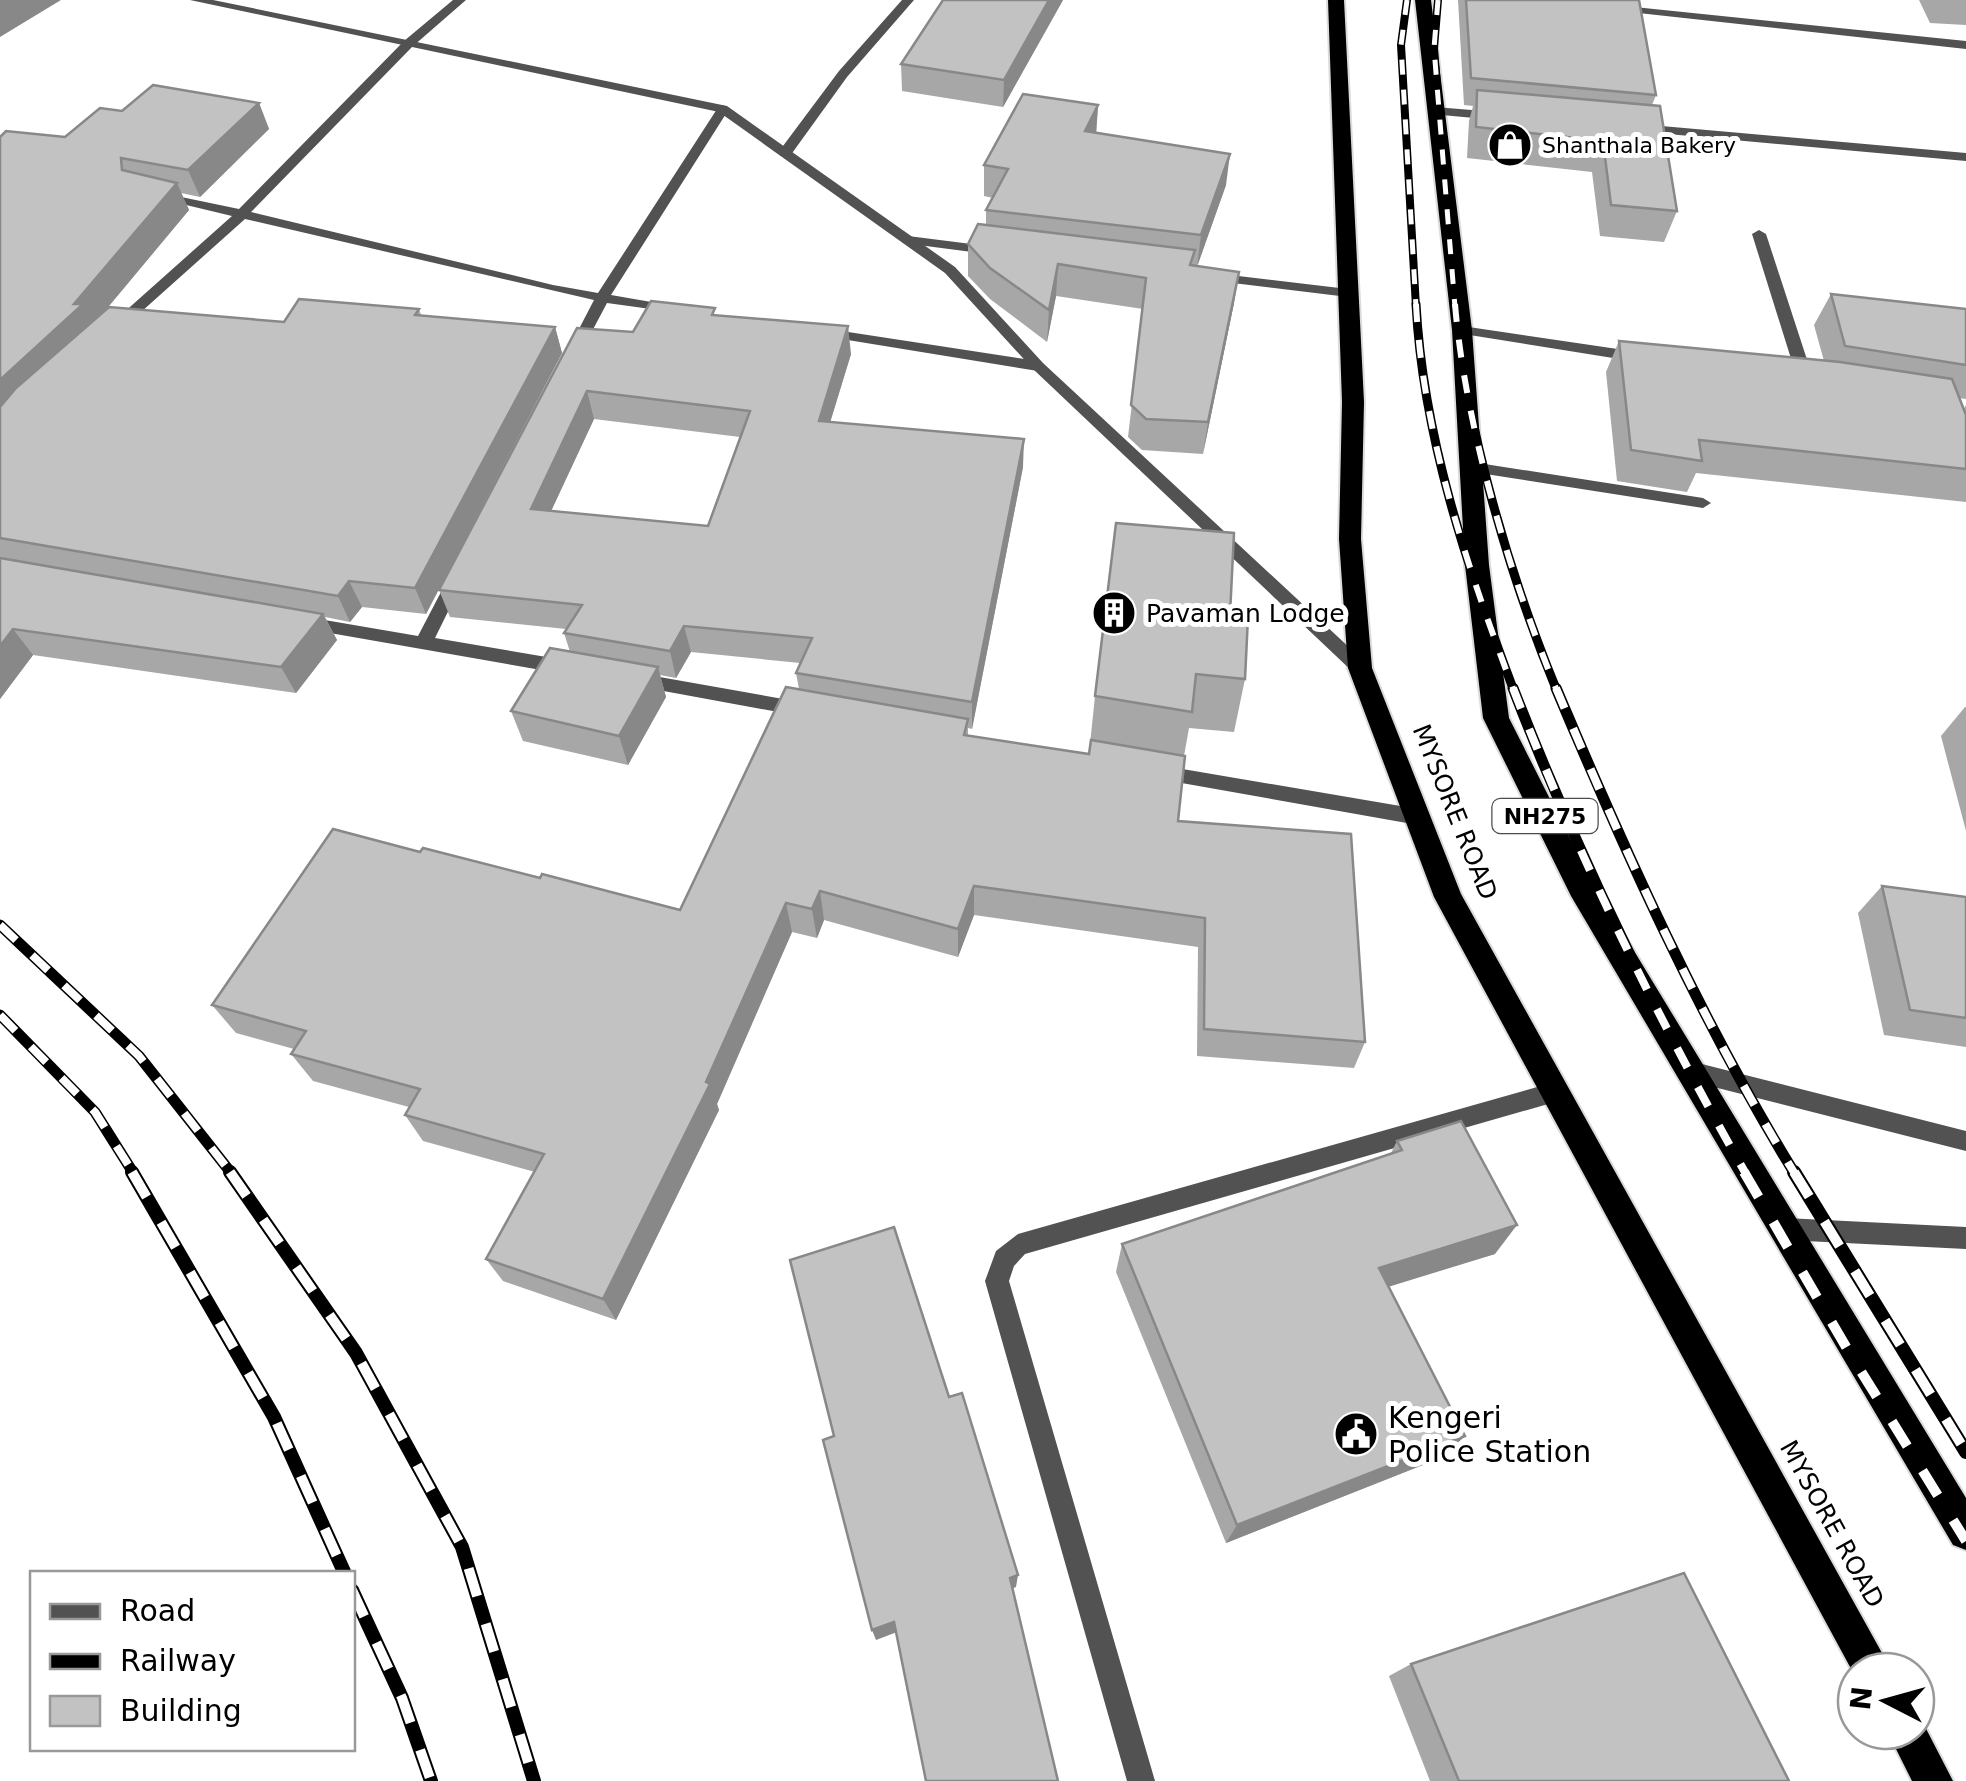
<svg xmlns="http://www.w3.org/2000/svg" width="1966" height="1781" font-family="'DejaVu Sans',sans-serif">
  <rect width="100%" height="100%" fill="#fff"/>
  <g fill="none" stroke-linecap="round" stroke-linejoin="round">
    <defs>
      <g id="trunk">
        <path d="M1328,0h16l20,402 -3,137 11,129 89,226 431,777h-36v7l-422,-781 -86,-229 -9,-129 3,-137z"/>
        <path d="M1415,0h16l41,330 17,235 20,153 82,162 375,618v52l-13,-5 -382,-649 -88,-178 -18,-153 -13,-235z"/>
        <path d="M1916,1716l4,1 33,64h-41l-25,-50h29z"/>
      </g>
    </defs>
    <use href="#trunk" stroke="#dbdbdb" stroke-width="4"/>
    <g fill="#525252" fill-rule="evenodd">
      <path d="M1555,1082l8,3 3,7 -3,7 -8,3 -530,152 -11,12 -5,15 146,500h-28l-142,-500 11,-30 22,-17z"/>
      <path d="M1785,1218l181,9v22l-181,-9 -8,-3 -4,-8 4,-8z"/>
    </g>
    <g fill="#525252" fill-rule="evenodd">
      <path d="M453,0h13l-54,47 -161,165 302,73 45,8 119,-184 6,-4 6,4 -118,186 69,12v6l-73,-10 -26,49 -7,4 -7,-4 27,-52 -349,-81 -123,110h-10v-6l120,-107 -75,-18v-6l82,17 165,-168z"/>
      <path d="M902,0h12l-67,77 -57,79h-10v-6l59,-79z"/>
      <path d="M1615,5l351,36v8l-355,-39 -2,-2z"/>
      <path d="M1435,107l61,5 6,4 -6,4 -65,-6v-6z"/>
      <path d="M1639,124l327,29v8l-331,-30v-6z"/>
      <path d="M1759,230l7,4 48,147 -3,3 -5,2 -8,-5 -46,-147z"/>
      <path d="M908,236l87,11 7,4 -7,4 -92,-12 -2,-3z"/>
      <path d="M1213,273l135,16 7,4 -7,4 -140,-17 -2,-3z"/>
      <path d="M822,328l216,33 7,5 -7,5 -221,-36v-6z"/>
      <path d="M1472,462l231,36 8,5 -8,5 -237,-37 -2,-4z"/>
      <path d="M457,571l8,6 -30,61 129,22 6,2 3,5 -3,5 -6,2 -257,-45 -9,-6 9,-6 111,19 33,-63z"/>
      <path d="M637,673l163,29 9,7 -9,7 -169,-31 -3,-5z"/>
      <path d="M1159,765l259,44 10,8 -10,8 -259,-46 -9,-7z"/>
      <path d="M1690,1061l276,70v20l-276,-70 -8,-3 -3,-7 3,-7z"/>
    </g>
    <g fill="#525252" fill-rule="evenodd">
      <path d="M190,0h23l514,106 228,161 88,96 323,300 3,5 -3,5h-12l-321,-304 -88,-96 -226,-161z"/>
      <path d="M1462,326l176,26 7,5 -7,5 -181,-29 -2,-3z"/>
    </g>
    <use href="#trunk" fill="#000" fill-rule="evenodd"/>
    <defs>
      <g id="rail-far3">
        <path d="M1407,0l-6,45 15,262"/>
        <path d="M1438,0l-4,48 21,259"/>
      </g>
      <g id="rail-far2">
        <path d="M1416,304c7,133 51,263 98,387"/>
        <path d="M1455,304c10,122 55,273 102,387"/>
      </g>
      <g id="rail-far1">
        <path d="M1513,688c65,168 144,330 233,486"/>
        <path d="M1556,688c70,166 145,333 239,486"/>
        <path d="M0,925l139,131 93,118"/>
        <path d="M0,1015l95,97 39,62"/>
      </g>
      <g id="rail">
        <path d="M132,1172l142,245 71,157"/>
        <path d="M230,1172l126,181 106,194 72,234"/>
        <path d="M1744,1172l105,180 117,189"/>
        <path d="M1794,1172l172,280"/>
        <path d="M352,1590l50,108 29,83"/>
      </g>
    </defs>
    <use href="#rail-far3" stroke="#000" stroke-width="8"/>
    <use href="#rail-far2" stroke="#000" stroke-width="9"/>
    <use href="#rail-far1" stroke="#000" stroke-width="11"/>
    <use href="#rail" stroke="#000" stroke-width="14"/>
    <use href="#rail-far3" stroke="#fff" stroke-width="5" stroke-dasharray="15" stroke-linecap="butt"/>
    <use href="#rail-far2" stroke="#fff" stroke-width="6" stroke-dasharray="18" stroke-linecap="butt"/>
    <use href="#rail-far1" stroke="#fff" stroke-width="8" stroke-dasharray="22" stroke-linecap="butt"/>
    <use href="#rail" stroke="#fff" stroke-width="10" stroke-dasharray="29" stroke-linecap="butt"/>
  </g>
  <g fill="#a7a7a7" fill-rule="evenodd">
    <path d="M1063,0l-60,107 -101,-16 -1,-27z"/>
    <path d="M1458,0h181l17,95 -4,10 25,106 -13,31 -64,-6 -8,-64 -125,-14 2,-37 4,-15 -9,-1z"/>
    <path d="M1919,0h47v25l-36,-2z"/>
    <path d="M259,103l10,26 -69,68 -19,-4 8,17 -81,97 176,15 135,-13 2,6 134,12 7,26 -136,261 -64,-7 -12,15 -25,-5 12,23 -41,53 -263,-38 -33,44v-562h65l57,-26z"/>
    <path d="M1098,105l-2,28 130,52 -29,81 37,37 -31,151 -61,-4 -14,-13 15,-128 -87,-13 -9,46 -57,-43 -22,-23v-32l18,-19v-15l7,-12 -9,-2v-31z"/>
    <path d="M1831,294l135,15v90l-7,-1 5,11 2,-4v97l-270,-29 -9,19 -70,-11 -11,-109 13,-31 205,20 -10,-36z"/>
    <path d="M716,315l135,39 -21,68 193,45 -51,262 -4,-1v8l121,18 6,-58 135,-81 15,64 -11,53 -45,-4 -5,28 -6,65 187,221 -11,26 -157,-12 1,-109 -224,-32 -16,42 -134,-37 -7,18 -25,-6 -75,172 2,6 -103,210 -113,-39 -17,-22 49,-87 -112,-31 -18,-26 4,-8 -96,-26 -22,-27 3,-5 -58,-16 -24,-28 208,-153 260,58 119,-221 -3,-16 4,-10 -109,-11 -15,26 -16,-3 6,22 -38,68 -105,-24 -12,-30 59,-59 -6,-19 2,-4 -116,-12 -11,-27 138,-262 56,4zM594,419l146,18 -32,89 -157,-15z"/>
    <path d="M1965,707h1v124l-25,-95z"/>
    <path d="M1882,886l84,11v150l-82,-12 -26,-122z"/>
    <path d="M1397,1141l98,113 -107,32 55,171 -217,86 -110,-271 6,-28 269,-91z"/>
    <path d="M1411,1664l378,117h-359l-41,-105z"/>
  </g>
  <g fill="#888">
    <path d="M0,0h61l-61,37z"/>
    <path d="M1049,0h14l-60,107 1,-27z"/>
    <path d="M259,103l10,26 -69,68 -12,-27z"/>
    <path d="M1098,105l-2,31 -11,-5z"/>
    <path d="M1230,154l-4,31 -29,82 4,-32z"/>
    <path d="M177,183l12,27 -95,114 -94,99v-43l74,-76z"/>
    <path d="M1058,264l-2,32 -9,46 2,-32z"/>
    <path d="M1239,272l-5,31 -31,151 5,-32z"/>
    <path d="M848,326l3,28 -29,95 -3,-28z"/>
    <path d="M555,327l7,26 -136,261 -11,-26z"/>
    <path d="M587,391l7,28 -55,118 -8,-28z"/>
    <path d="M1024,439l-1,28 -51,262v-27z"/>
    <path d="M349,581l13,26 -12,15 -12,-26z"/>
    <path d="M323,614l14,26 -41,53 -15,-26z"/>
    <path d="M684,626l7,26 -15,26 -6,-27z"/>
    <path d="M13,629l20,26 -33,44v-53z"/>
    <path d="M658,667l8,30 -38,68 -9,-29z"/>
    <path d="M974,886v29l-16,42v-28z"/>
    <path d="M820,891l4,29 -7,18 -5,-29z"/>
    <path d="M786,903l6,29 -75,172 2,6 -103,210 -13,-21 103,-217z"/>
    <path d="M1517,1225l-22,29 -133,41 17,-27z"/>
    <path d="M1465,1436l-22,21 -217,86 11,-18z"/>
    <path d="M1018,1575l-2,12 -7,3 1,-12z"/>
    <path d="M894,1622l3,10 -21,8 -4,-10z"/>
  </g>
  <g fill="#c2c2c2" stroke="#888" stroke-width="2.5" fill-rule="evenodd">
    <path d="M943,0h106l-45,80 -103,-16z"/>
    <path d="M1466,0h173l17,95 -185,-17z"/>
    <path d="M153,85l106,18 -71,67 -67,-12 1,12 55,13 -103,121h9l-83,76v-243l6,-6 59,6 35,-29 22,3z"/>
    <path d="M1477,90l183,16 17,105 -66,-6 -8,-64 -127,-14z"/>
    <path d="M1023,94l75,11 -13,26 145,23 -29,81 -215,-25 22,-41 -24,-4z"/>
    <path d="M978,224l217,26 -5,15 49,7 -31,150 -62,-3 -15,-14 15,-127 -88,-14 -9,46 -59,-42 -22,-24z"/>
    <path d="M1831,294l135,15v56l-121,-19z"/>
    <path d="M299,299l120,10 -4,6 140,12 -140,261 -66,-7 -11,15 -338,-58v-131l16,-19 93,-81 175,15z"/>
    <path d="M651,301l64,7 -3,7 136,11 -29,95 205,18 -52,263 -176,-29 16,-35 -128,-12 -14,25 -106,-18 18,-28 -143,-15 138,-262 56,4zM587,391l163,20 -42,115 -177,-17z"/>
    <path d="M1619,341l221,21 112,17 14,36v54l-267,-29 3,21 -71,-11z"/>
    <path d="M1116,523l118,10 -4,82 18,2 -3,62 -49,-5 -4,38 -97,-16z"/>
    <path d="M0,558l323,56 -42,53 -268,-38 -13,17z"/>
    <path d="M550,648l108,19 -39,69 -108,-25z"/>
    <path d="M786,687l182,32 -4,16 125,19 2,-14 94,16 -7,65 173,13 14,208 -161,-13 1,-111 -231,-32 -16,43 -138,-38 -8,18 -26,-6 -80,179 4,2 -107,215 -117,-40 58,-105 -139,-39 15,-26 -129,-35 15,-23 -94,-26 121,-176 87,23 3,-4 117,30 2,-4 138,36z"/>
    <path d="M1882,886l84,11v121l-56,-8z"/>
    <path d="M1461,1121l56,104 -138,43 86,168 -228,89 -115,-281 280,-94 -5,-9z"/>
    <path d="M894,1227l55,170 13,-4 56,182 -8,3 48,203h-132l-32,-159 -22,8 -49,-190 11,-4 -44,-176z"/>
    <path d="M1684,1573l105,208h-330l-48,-117z"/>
  </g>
  <defs>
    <symbol id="shop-disc" viewBox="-11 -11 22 22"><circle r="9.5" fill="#000" stroke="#fff"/><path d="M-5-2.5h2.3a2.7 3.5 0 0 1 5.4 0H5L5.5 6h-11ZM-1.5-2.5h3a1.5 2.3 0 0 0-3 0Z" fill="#fff"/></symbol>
    <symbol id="building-disc" viewBox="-11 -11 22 22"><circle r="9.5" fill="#000" stroke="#fff"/><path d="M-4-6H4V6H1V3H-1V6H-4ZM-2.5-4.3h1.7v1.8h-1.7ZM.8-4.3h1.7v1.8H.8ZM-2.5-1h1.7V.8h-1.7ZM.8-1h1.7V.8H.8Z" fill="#fff"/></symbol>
    <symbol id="civic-disc" viewBox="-11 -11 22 22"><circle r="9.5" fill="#000" stroke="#fff"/><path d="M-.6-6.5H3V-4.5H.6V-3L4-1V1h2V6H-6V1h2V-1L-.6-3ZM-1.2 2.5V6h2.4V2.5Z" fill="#fff"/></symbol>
  </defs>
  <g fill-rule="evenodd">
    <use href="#shop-disc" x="1485" y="120" width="50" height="50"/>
    <use href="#building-disc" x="1089" y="588" width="50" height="50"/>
    <use href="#civic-disc" x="1331" y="1409" width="50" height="50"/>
  </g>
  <g text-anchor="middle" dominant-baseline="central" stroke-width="10" stroke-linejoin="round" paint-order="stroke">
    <g font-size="22" fill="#000" stroke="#fff" text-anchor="start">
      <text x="1542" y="145">Shanthala Bakery</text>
    </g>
    <rect fill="#fff" stroke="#4c4c4c" stroke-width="2.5" x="1492.5" y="799" width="105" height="34" rx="8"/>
    <g font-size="22" font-weight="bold" fill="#000">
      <text x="1545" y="816">NH275</text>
    </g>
    <g font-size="25" fill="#000" stroke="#fff" text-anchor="start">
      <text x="1146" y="613">Pavaman Lodge</text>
    </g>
    <g font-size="25" fill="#000" stroke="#fff">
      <text transform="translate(1455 812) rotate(68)">MYSORE ROAD</text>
      <text transform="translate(1832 1524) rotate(61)">MYSORE ROAD</text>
    </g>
    <g font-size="30" fill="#000" stroke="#fff" text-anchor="start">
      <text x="1388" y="1417">Kengeri<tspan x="1388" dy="34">Police Station</tspan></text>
    </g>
  </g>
  <rect x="30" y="1571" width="325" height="180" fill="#ffffff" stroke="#999999" stroke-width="2.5"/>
  <rect x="50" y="1604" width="50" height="15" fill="#525252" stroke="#999999" stroke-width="2.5"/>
  <text x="120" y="1621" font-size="30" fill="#000000">Road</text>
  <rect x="50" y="1654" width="50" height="15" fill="#000000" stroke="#999999" stroke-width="2.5"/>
  <text x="120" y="1671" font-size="30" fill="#000000">Railway</text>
  <rect x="50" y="1696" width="50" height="30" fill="#c2c2c2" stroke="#999999" stroke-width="2.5"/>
  <text x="120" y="1721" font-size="30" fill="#000000">Building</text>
  <g transform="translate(1886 1701) rotate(276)"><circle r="48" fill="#ffffff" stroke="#999999" stroke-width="2.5"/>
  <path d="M0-8L18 38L0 25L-18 38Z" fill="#000000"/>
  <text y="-15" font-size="28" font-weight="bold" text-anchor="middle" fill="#000000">N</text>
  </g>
</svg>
